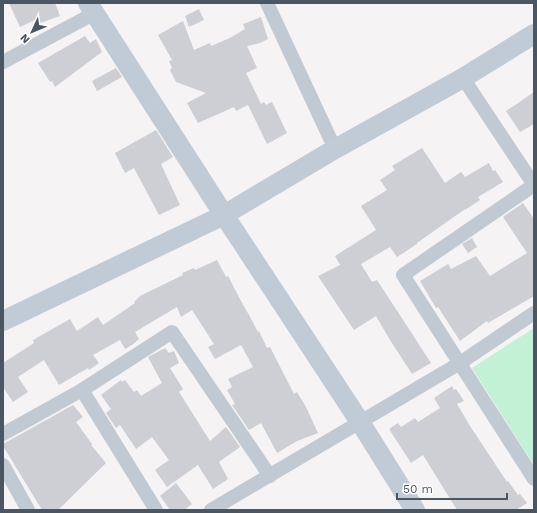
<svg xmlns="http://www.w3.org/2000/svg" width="537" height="513" font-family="'Work Sans',sans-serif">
  <rect width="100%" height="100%" fill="#f5f3f3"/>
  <path fill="#c3f1d5" d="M534,328v137l-62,-97z"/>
  <g fill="#cdcfd5">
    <path d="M9,3h46l5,13 -20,7 -1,-5 -19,9z"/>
    <path d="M199,9l5,11 -15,7 -4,-11z"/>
    <path d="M261,17l7,22 -8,4 -13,3 10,22 -11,5 15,31 3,-2 2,3 6,-3 15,31 -20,11 -19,-39 -12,6 -2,-4 -36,16 -11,-20 19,-10 -30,-11 -6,-12 2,-2 -3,-7 3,-1 -14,-25 25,-14 11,29 16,-7 1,3 19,-8 15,-9 -2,-5z"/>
    <path d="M85,36l5,7 6,-4 6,13 -47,35 -3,-6 -2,1 -12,-19z"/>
    <path d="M116,68l6,9 -25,14 -5,-10z"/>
    <path d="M534,92v32l-14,8 -14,-21z"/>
    <path d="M156,130l17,27 -12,7 19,41 -21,10 -25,-47 -9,5 -10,-20z"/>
    <path d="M422,148l23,35 16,-11 4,5 24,-14 4,8 2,-1 8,12 -25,15 2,3 -15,10v-1l-48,34v1l-20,13 -7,-10 -29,17 11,18 5,-2 54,83 -19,11 -22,-34 -14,-24 -22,14 -36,-54 22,-11 -5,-9 41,-26 -15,-24 26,-16 -7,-10 15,-10 -3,-4z"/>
    <path d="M523,203l11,16v77l-46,27 -1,-2 -27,20 -22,-34 -2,1 -16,-27 28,-17 3,5 25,-13 14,20 37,-23 -24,-36z"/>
    <path d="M472,238l5,9 -9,6 -6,-9z"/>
    <path d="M217,260l9,17 2,-1 13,25 8,14 9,17 1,-1 8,17 3,-1 24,47 3,-2 9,15 12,26 -21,8 -20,12 -16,-30 -12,7 -17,-25 3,-1 -8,-14 5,-3 -4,-8 25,-12 -12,-22 -26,14 -7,-12 6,-3 -22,-34 -11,7 -4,-10 -42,25 4,7 -7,6 -7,4 -5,-9 -27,15 6,8 -10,7 -1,-2 -29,17 -15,-25 -26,17 10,15 -15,10 -10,-15v-24l31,-20 -1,-3 37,-21 7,12 21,-14 5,8 32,-22 -1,-1 6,-6 43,-21 -1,-2 12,-5 1,2z"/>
    <path d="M165,348l4,5 5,-2 5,12 -9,5 13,21 -4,3 31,49 16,-14 14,20 -21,15 9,17 -15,10 -15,-24 -31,22 -12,-17 14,-10 -17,-23 -16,12 -16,-24 -4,3 -10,-15 5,-4 -10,-14 20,-15 1,2 3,-2 9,12 3,-2 4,6 21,-13 -14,-26z"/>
    <path d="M452,386l2,4 2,-1 8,12 -7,3 13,22 37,56 1,-1 10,14 2,-1 7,9 -11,7h-59l-34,-55 -12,8 -22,-34 9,-6 3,4 14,-9 3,4 22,-14 -6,-10z"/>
    <path d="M73,405l10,12 -7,5 16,22 -1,1 15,18 -48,47h-16l-39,-64v-2z"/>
    <path d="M176,483l16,21 -8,6h-14l-10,-14z"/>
  </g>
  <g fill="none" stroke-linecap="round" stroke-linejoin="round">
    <g stroke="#c1cad2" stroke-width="14">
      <path d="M267,3l68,146"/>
      <path d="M3,62l92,-49"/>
      <path d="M463,78l71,107 -131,90 131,204"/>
      <path d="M82,390l74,120"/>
      <path d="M3,434l79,-44 90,-58 98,144"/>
      <path d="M3,465l25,45"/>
      <path d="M211,510l249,-147 74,-50"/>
    </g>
    <g stroke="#c1cbd6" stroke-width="20">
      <path d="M88,3l136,212 136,207 55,88"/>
      <path d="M3,321l221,-106 111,-66 128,-71 71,-44"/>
    </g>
  </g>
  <rect width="537" height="513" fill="none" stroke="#4a5661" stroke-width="8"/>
  <g transform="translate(32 32) rotate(226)" stroke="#ffffff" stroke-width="3" paint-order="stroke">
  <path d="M0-3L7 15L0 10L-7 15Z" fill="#4a5661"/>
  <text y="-6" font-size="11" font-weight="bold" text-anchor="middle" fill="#4a5661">N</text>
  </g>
  <path d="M397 493v6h110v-6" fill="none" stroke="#4a5661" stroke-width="2"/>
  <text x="403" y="493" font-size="12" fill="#4a5661" stroke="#ffffff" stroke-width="3" paint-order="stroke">50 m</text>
</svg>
